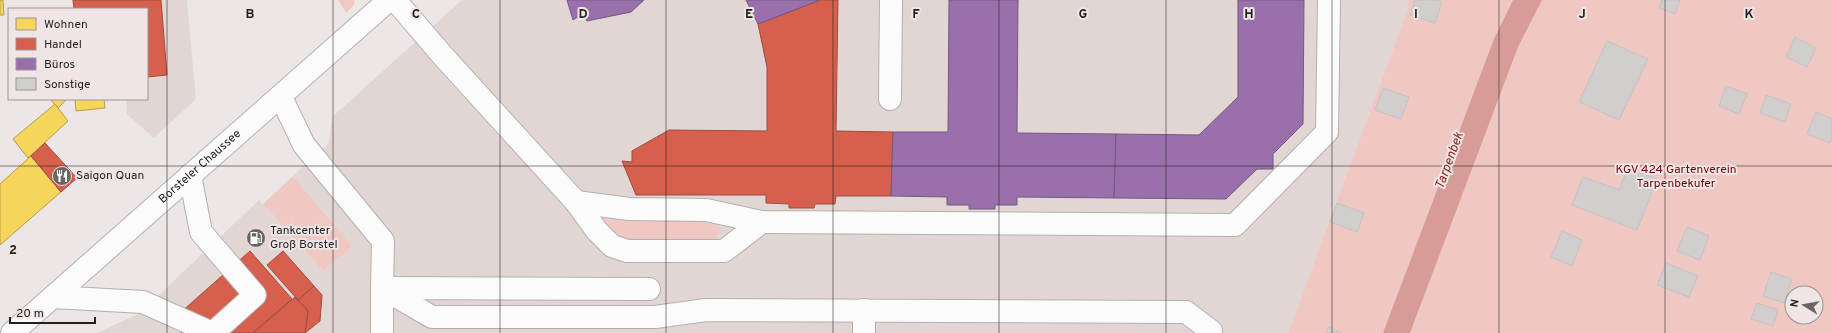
<svg xmlns="http://www.w3.org/2000/svg" width="1832" height="333" font-family="Overpass,sans-serif">
  <rect width="100%" height="100%" fill="#ece7e6"/>
  <g fill="#e2d6d5">
    <path d="M73,0h114l9,99 -42,39 -27,-24 -1,-15h21v-90h-74z"/>
    <path d="M462,0h947l-2,11 -119,322h-1191l43,-20 119,-113 64,71 29,-25 -59,-70 36,-33 3,-26z"/>
  </g>
  <g fill="#efc8c3" fill-rule="evenodd">
    <path d="M338,0h17l-1,5 -8,8z"/>
    <path d="M1409,0h423v333h-544l119,-322zM1792,293h24v24h-24z"/>
    <path d="M293,176l59,70 -29,25 -60,-67z"/>
    <path d="M596,216l108,2 16,10 1,3 -7,9 -89,-1 -7,-2z"/>
  </g>
  <path fill="#d89c96" d="M1513,0h29l-24,47 -108,286h-27l111,-294z"/>
  <g fill="#f6d55c" stroke="#b69e49">
    <path d="M0,0h3l1,15h-4z"/>
    <path d="M50,99h21h-4l-9,9z"/>
    <path d="M75,99h29l1,9 -29,3z"/>
    <path d="M55,104l13,17 -40,37 -15,-19z"/>
    <path d="M31,156l30,36 -61,53v-61z"/>
  </g>
  <g fill="#d6604d" stroke="#a04c3f">
    <path d="M73,0h88l6,75 -20,2v-68h-73z"/>
    <path d="M820,0h18l-2,131 57,1 -2,64h-55l-1,8h-20l-1,4h-25v-4l-23,-1v-8h-130l-14,-34 10,1v-11l37,-21 98,1v-64l-9,-43z"/>
    <path d="M45,143l32,35 -16,14 -30,-36z"/>
    <path d="M250,251l42,48 -39,34h-71l-11,-12z"/>
    <path d="M283,251l31,35 -16,14 -31,-35z"/>
    <path d="M314,286l8,9 -2,26 -15,12 3,-22 -10,-11z"/>
    <path d="M295,297l13,14 -3,22h-52z"/>
  </g>
  <g fill="#9970ab" stroke="#755881">
    <path d="M567,0h77l-13,12 -44,9 -5,-7 -9,6z"/>
    <path d="M746,0h74l-62,24z"/>
    <path d="M949,0h69l-1,133 99,1 -2,64 -97,-1v8h-22v4h-26v-4h-22v-8l-56,-1 2,-64h55z"/>
    <path d="M1238,0h66l-1,124 -30,30v15h-16l-31,30 -112,-1 2,-64 83,1 39,-38z"/>
  </g>
  <g fill="#d2cece" stroke="#c6c2c2">
    <path d="M1415,0h22l5,2 -7,21 -25,-8z"/>
    <path d="M1662,0h18l-5,14 -16,-6z"/>
    <path d="M1795,37l21,11 -9,19 -21,-10z"/>
    <path d="M1607,41l41,18 -29,61 -40,-18z"/>
    <path d="M1726,86l21,8 -8,20 -20,-8z"/>
    <path d="M1383,88l26,9 -8,22 -26,-9z"/>
    <path d="M1766,95l25,9 -6,18 -25,-9z"/>
    <path d="M1816,112l16,7v19l-2,5 -23,-9z"/>
    <path d="M1628,168l29,11 -20,51 -65,-25 11,-28 36,13z"/>
    <path d="M1337,203l27,10 -7,19 -27,-10z"/>
    <path d="M1687,227l22,9 -9,24 -23,-9z"/>
    <path d="M1562,231l20,9 -10,26 -21,-9z"/>
    <path d="M1666,263l32,13 -9,21 -32,-12z"/>
    <path d="M1771,272l21,7 -8,24 -21,-7z"/>
    <path d="M1757,303l21,7 -5,16 -22,-7z"/>
    <path d="M1329,327l13,6h-16z"/>
  </g>
  <g fill="none" stroke-linecap="round" stroke-linejoin="round">
    <defs>
      <g id="minor">
        <path d="M395,0l48,56 133,146 21,29 15,15 15,5h97l38,-29"/>
        <path d="M281,97l23,48 79,96 -1,47 50,29h223l51,-7 480,2 25,19v2"/>
        <path d="M890,99l1,-99"/>
        <path d="M190,175l11,57 54,63 -42,38"/>
        <path d="M576,202l53,7 77,1 56,12 473,3 92,-93 2,-132"/>
        <path d="M53,297l90,5 69,31"/>
        <path d="M382,333v-45l267,1"/>
        <path d="M864,333v-23"/>
      </g>
      <g id="major">
        <path id="s1" d="M12,333l377,-333"/>
      </g>
    </defs>
    <use href="#minor" stroke="#b3afaf" stroke-width="24"/>
    <use href="#major" stroke="#b3afaf" stroke-width="24"/>
    <use href="#minor" stroke="#fcfbfb" stroke-width="22"/>
    <use href="#major" stroke="#fcfbfb" stroke-width="22"/>
  </g>
  <path fill="none" stroke="#221f1e" stroke-width="1" stroke-opacity="0.55" d="M167,0v333M333,0v333M500,0v333M666,0v333M833,0v333M999,0v333M1166,0v333M1332,0v333M1499,0v333M1665,0v333M0,166h1832"/>
  <defs>
    <symbol id="restaurant-disc" viewBox="-11 -11 22 22"><circle r="9.5" fill="#696564" stroke="#eee5e4"/><path d="M-5-6h1v4h1v-4h1v4h1v-4h1v5L-1.5 .5V6h-2V.5L-5-1ZM5-6V6H3V1.5H1.5Q1.5-4 5-6Z" fill="#fff"/></symbol>
    <symbol id="fuel-disc" viewBox="-11 -11 22 22"><circle r="9.5" fill="#696564" stroke="#eee5e4"/><path d="M-5.5-6h7V0h2V4h1.3V-2.5L3-4.5l.8-.8L6-3V5H2.5V1h-1V6h-7ZM-4.2-4.7v3.2H.2V-4.7Z" fill="#fff"/></symbol>
  </defs>
  <g fill-rule="evenodd">
    <use href="#restaurant-disc" x="51" y="165" width="22" height="22"/>
    <use href="#fuel-disc" x="245" y="227" width="22" height="22"/>
  </g>
  <g text-anchor="middle" dominant-baseline="central" stroke-width="4" stroke-linejoin="round" paint-order="stroke">
    <g font-size="12" fill="#221f1e" stroke="#eee5e4">
      <text stroke="none"><textPath href="#s1" startOffset="251">Borsteler Chaussee</textPath></text>
    </g>
    <g font-size="12" fill="#6f050c" stroke="#eee5e4">
      <text x="1676" y="170">KGV 424 Gartenverein<tspan x="1676" dy="14">Tarpenbekufer</tspan></text>
    </g>
    <g font-size="12" fill="#221f1e" stroke="#eee5e4" text-anchor="start">
      <text x="76" y="176">Saigon Quan</text>
      <text x="270" y="231">Tankcenter<tspan x="270" dy="14">Groß Borstel</tspan></text>
    </g>
    <g font-size="13" font-style="italic" fill="#862220" stroke="#eee5e4">
      <text transform="translate(1450 161) rotate(-70)">Tarpenbek</text>
    </g>
  </g>
  <g font-size="13" text-anchor="middle" font-weight="bold" fill="#221f1e" stroke="#eee5e4" stroke-width="4" stroke-linejoin="round" paint-order="stroke">
    <text x="250" y="18">B</text>
    <text x="416" y="18">C</text>
    <text x="583" y="18">D</text>
    <text x="749" y="18">E</text>
    <text x="916" y="18">F</text>
    <text x="1083" y="18">G</text>
    <text x="1249" y="18">H</text>
    <text x="1416" y="18">I</text>
    <text x="1582" y="18">J</text>
    <text x="1749" y="18">K</text>
    <text x="13" y="254">2</text>
  </g>
  <rect x="8" y="8" width="140" height="92" fill="#eee5e4" stroke="#9c9695"/>
  <rect x="16" y="18" width="20" height="12" fill="#f6d55c" stroke="#9c9695"/>
  <text x="44" y="28" font-size="12" fill="#221f1e">Wohnen</text>
  <rect x="16" y="38" width="20" height="12" fill="#d6604d" stroke="#9c9695"/>
  <text x="44" y="48" font-size="12" fill="#221f1e">Handel</text>
  <rect x="16" y="58" width="20" height="12" fill="#9970ab" stroke="#9c9695"/>
  <text x="44" y="68" font-size="12" fill="#221f1e">Büros</text>
  <rect x="16" y="78" width="20" height="12" fill="#d2cece" stroke="#9c9695"/>
  <text x="44" y="88" font-size="12" fill="#221f1e">Sonstige</text>
  <g transform="translate(1804 305) rotate(281)"><circle r="19" fill="#eee5e4" stroke="#9c9695"/>
  <path d="M0-3L7 15L0 10L-7 15Z" fill="#696564"/>
  <text y="-6" font-size="11" font-weight="bold" text-anchor="middle" fill="#221f1e">N</text>
  </g>
  <path d="M10 317v6h85v-6" fill="none" stroke="#221f1e" stroke-width="2"/>
  <text x="16" y="317" font-size="12" fill="#221f1e" stroke="#eee5e4" stroke-width="3" paint-order="stroke">20 m</text>
</svg>
